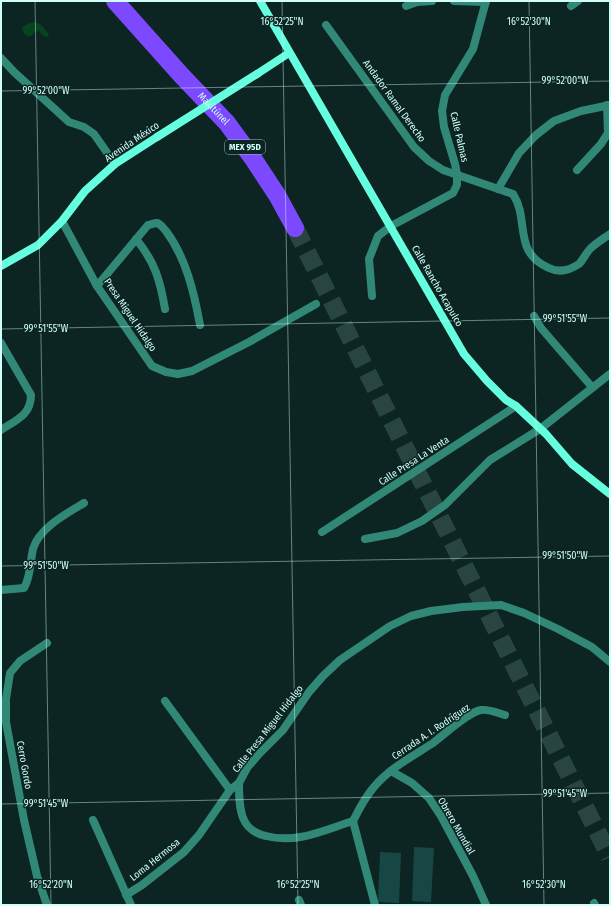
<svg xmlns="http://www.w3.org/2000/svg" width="611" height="906" font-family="'Fira Sans Condensed',sans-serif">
  <rect width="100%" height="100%" fill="#0c2422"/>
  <path fill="#05441e" d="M35,22c8,2 9,7 14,12l-1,3 -4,-1 -5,-5 -4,1 -4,4c-6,1 -8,-3 -9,-9l8,-4z"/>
  <g fill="#164745">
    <path d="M414,847l20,1 -3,54 -19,-1z"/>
    <path d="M380,852l21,1 -2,50 -21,-1z"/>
  </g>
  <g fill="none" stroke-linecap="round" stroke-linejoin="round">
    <path stroke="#294542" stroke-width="18" stroke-dasharray="18 9" stroke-linecap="butt" d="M295,228l315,629"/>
    <g stroke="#328877" stroke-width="8">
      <path d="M454,1l32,1"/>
      <path d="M406,6l11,-4 15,-1"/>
      <path d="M571,6l7,-5"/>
      <path d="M326,25l88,122 15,14 14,9 70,24c17,26 -1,58 36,74 10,5 21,2 30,-4 4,-4 7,-11 11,-15 6,-6 13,-10 20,-15"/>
      <path d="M1,58l13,14 55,50 15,5 10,7 21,30"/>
      <path d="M577,170l24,-26 7,-11 -1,-28"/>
      <path d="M498,189l21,-36 17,-18 18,-14 27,-10 29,-6"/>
      <path d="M62,221l35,65 55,80 14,6 12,2 14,-3 57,-29 67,-38"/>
      <path d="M136,239c19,23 24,41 29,70"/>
      <path d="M97,286l51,-61c2,0 6,-2 9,-2 4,1 6,5 9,8 20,27 28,61 34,94"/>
      <path d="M372,296l-3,-37 9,-23 13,-10 62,-33 4,-8v-11l-2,-10 -11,-37 -2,-16 3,-16 28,-46 13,-48"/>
      <path d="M534,316l7,12 51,59"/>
      <path d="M1,343l30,52c0,20 -15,25 -30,35"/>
      <path d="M322,532l194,-126"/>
      <path d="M365,539l32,-6 25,-12 23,-16 45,-45 50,-31 70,-55"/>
      <path d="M1,590l23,-2c7,-12 6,-26 9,-39 6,-21 33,-35 51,-46"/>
      <path d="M47,643l-27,18 -10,12 -4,26v23l18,98 13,56 10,29"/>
      <path d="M165,701l65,89"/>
      <path d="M391,771l21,12 17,15 12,18 32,60 13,29"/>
      <path d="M239,783c0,12 0,27 5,37 4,9 13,14 22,16 31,8 58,-6 87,-15"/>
      <path d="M93,820l38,85"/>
      <path d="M353,821c6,-12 12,-24 21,-34 16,-19 39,-31 59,-44 12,-9 35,-31 48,-33 8,-1 17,3 24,5"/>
      <path d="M353,821l22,84"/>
      <path d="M126,895l16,-10 42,-33 15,-17 31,-45 9,-7 8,-15 13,-15 23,-23 26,-38 14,-16 17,-16 50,-34 21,-10 20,-5 32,-4 38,-2 23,8 34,16 34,18 18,15"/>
      <path d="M299,900l2,5"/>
      <path d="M594,903l1,2"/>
    </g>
    <g stroke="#65ffdf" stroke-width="8">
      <path d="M260,1l204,353 23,27 19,19 10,6 30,28 26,30 38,30"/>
      <path d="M257,74l32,-21"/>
      <path d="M1,266l37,-21 24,-24 23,-30 30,-27 42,-27"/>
    </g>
    <path stroke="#7d49ff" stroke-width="18" id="s1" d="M115,1l67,75 45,47 27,37 23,35 18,33"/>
    <path stroke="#65ffdf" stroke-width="8" d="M157,137l100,-63"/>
  </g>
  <path fill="none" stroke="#cefff9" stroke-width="1" stroke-opacity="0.45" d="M35,1l16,904M282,1l16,904M529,1l15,904M1,91l609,-10M1,329l609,-11M1,566l609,-10M1,804l609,-11"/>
  <g text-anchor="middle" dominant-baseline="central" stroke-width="3" stroke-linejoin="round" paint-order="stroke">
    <rect fill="#0c2422" stroke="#94bdb8" stroke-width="1" x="225" y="140" width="40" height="14" rx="3"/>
    <g font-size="9" font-weight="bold" fill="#cefff9">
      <text x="245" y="147">MEX 95D</text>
    </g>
    <g font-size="10" fill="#cefff9" stroke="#0c2422">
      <text transform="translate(394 101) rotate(54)">Andador Ramal Derecho</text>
      <text stroke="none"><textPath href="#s1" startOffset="146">Maxitúnel</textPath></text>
      <text transform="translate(459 137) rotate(77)">Calle Palmas</text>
      <text transform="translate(132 142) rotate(-34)">Avenida México</text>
      <text transform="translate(437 286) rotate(60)">Calle Rancho Acapulco</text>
      <text transform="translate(130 315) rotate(56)">Presa Miguel Hidalgo</text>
      <text transform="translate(414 461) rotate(-33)">Calle Presa La Venta</text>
      <text transform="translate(268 729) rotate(-52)">Calle Presa Miguel Hidalgo</text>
      <text transform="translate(431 732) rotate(-34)">Cerrada A. I. Rodríguez</text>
      <text transform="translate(24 765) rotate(80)">Cerro Gordo</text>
      <text transform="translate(456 826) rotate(60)">Obrero Mundial</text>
      <text transform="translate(155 860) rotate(-39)">Loma Hermosa</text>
    </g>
  </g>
  <g font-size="10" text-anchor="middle" fill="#cefff9" stroke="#0c2422" stroke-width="3" stroke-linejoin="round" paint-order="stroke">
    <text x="282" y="25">16°52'25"N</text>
    <text x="529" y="25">16°52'30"N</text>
    <text x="565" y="84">99°52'00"W</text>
    <text x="46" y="94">99°52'00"W</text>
    <text x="565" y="322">99°51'55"W</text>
    <text x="46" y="332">99°51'55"W</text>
    <text x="565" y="559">99°51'50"W</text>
    <text x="46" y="569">99°51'50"W</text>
    <text x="565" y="797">99°51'45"W</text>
    <text x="46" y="807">99°51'45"W</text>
    <text x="51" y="888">16°52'20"N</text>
    <text x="298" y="888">16°52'25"N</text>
    <text x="544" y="888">16°52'30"N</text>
  </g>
  <rect width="611" height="906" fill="none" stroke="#cefff9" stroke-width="4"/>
</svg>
